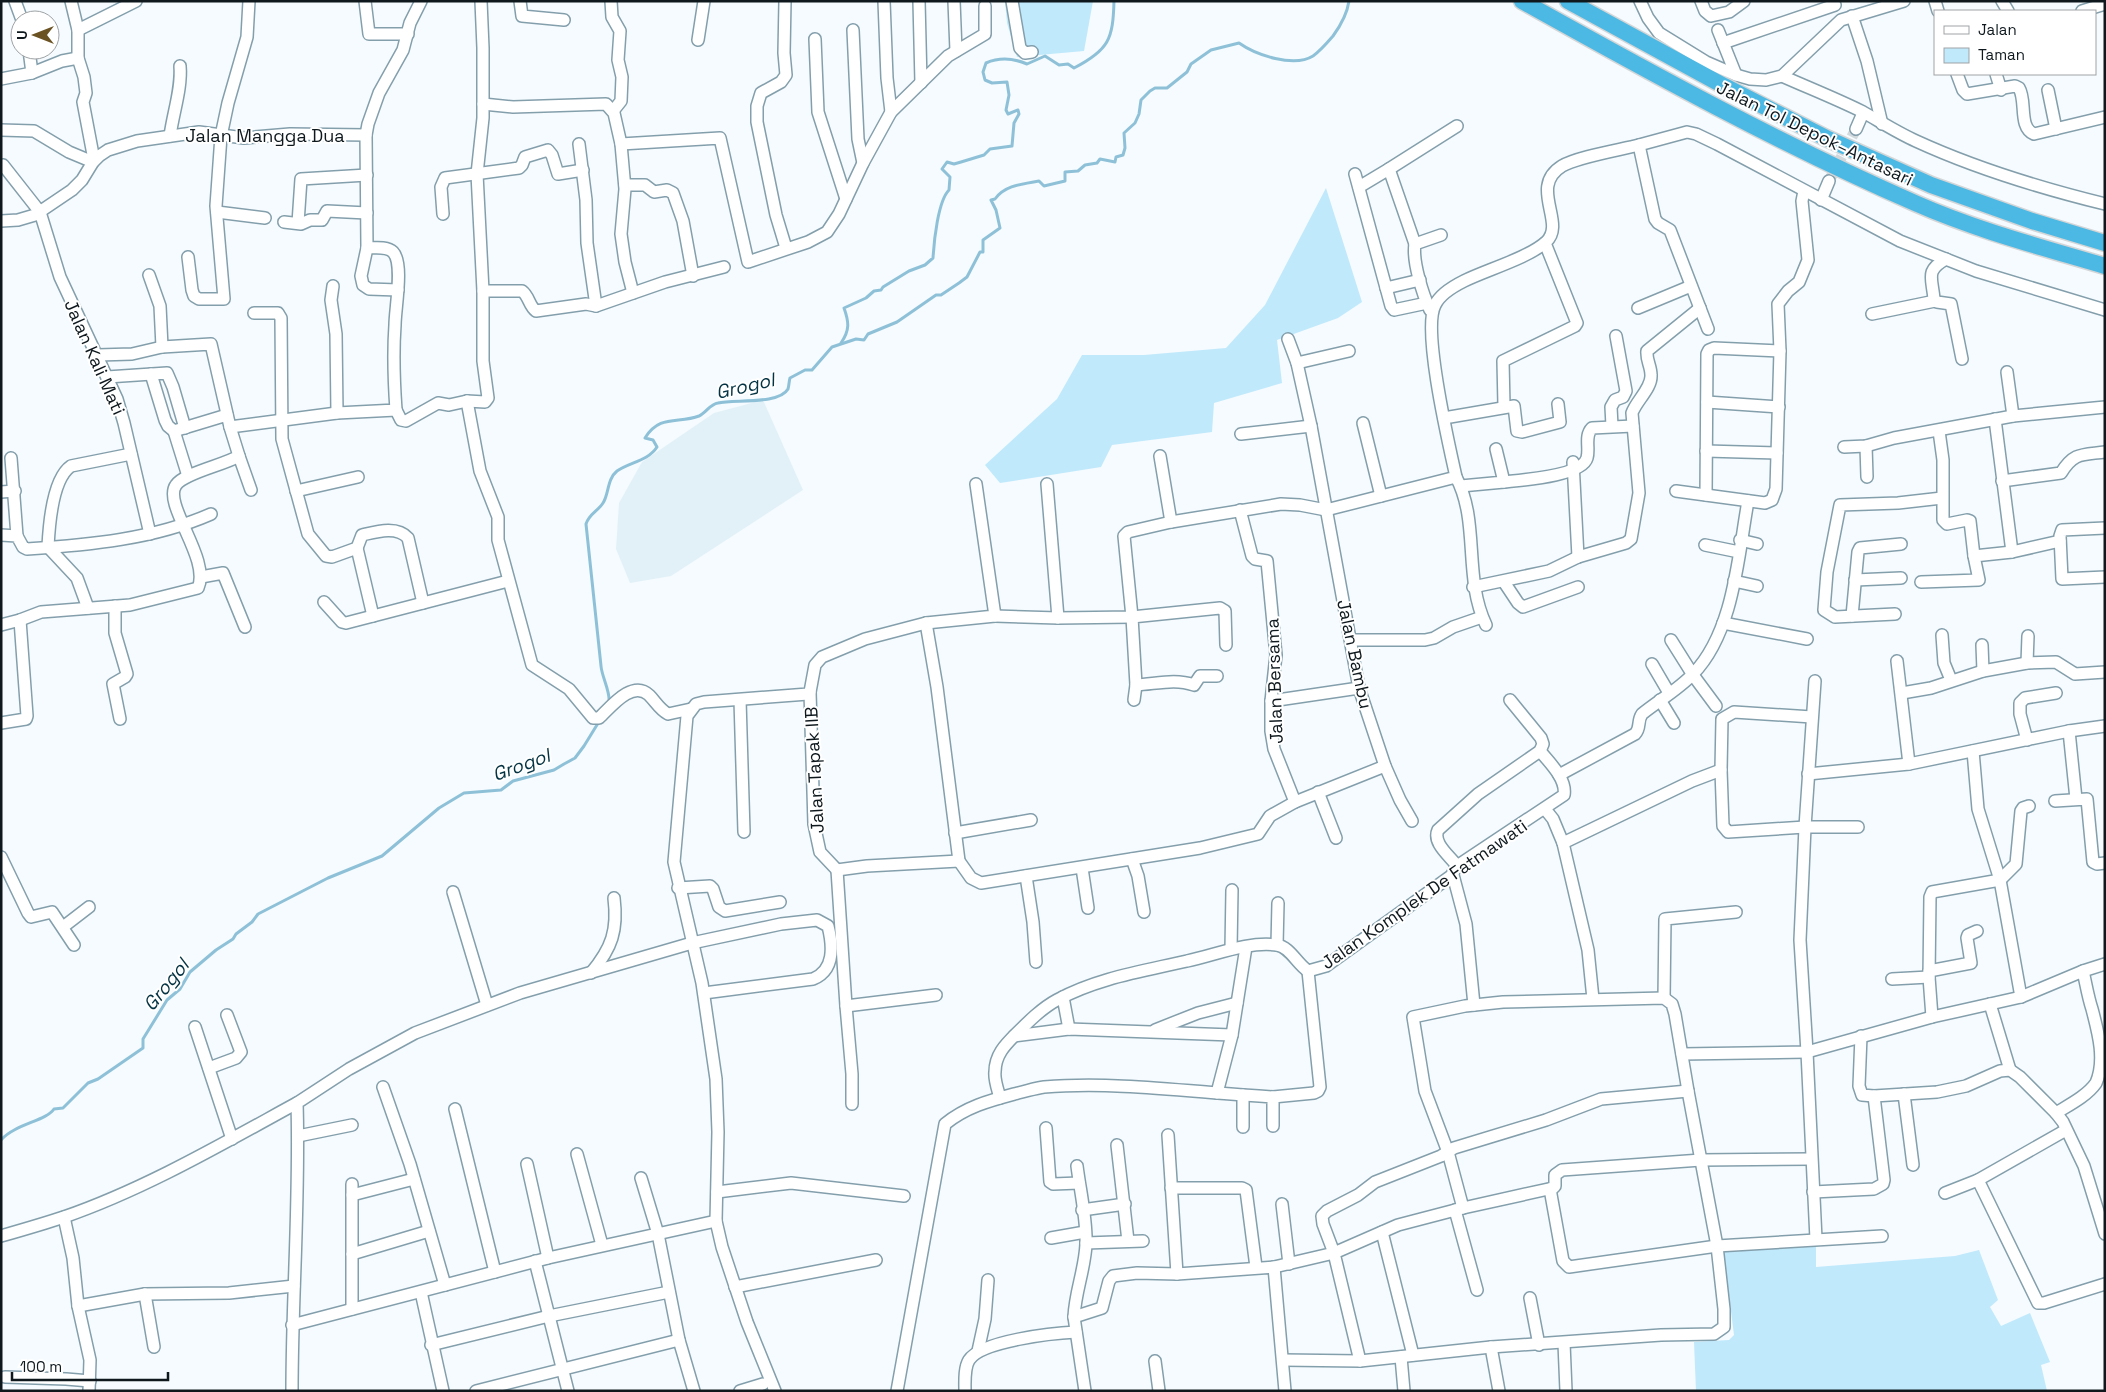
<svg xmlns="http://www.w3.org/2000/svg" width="2106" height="1392" font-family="'Space Grotesk',sans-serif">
  <rect width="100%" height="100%" fill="#f5fbfe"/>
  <path fill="#e2f1f8" d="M763,400l40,90 -132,86 -41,7 -14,-34 3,-46 23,-41 72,-49z"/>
  <g fill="#c0e9fc">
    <path d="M1005,1h88l-9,50 -67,6 -10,-34z"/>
    <path d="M1326,188l36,114 -24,16 -61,22 5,43 -68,20 -2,29 -100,13 -11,22 -101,16 -15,-18 72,-66 25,-44h62l82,-7 39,-43z"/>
    <path d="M1816,1244v23l139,-11 24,-6 19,50 -8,7 11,19 29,-13 20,49 -9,3 6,26h-351l-2,-49 35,-2 5,-5 -11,-87z"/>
  </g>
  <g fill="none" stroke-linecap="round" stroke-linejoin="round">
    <g stroke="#8ec1d8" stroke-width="3">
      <path d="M841,343c9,-13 8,-21 3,-35l22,-10 8,-7 7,-1 2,-3 26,-16 16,-6 8,-7c1,-17 5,-57 16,-68l1,-13 -8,-8 5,-7 7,2 7,-2 23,-7 6,-6 22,-3 2,-23 5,-9 -1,-4 -10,4 -2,-4 3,-15 -2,-13 -15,1 -7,-3 -2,-8 3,-9c14,-6 27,-5 41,1l18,-8 14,9 9,-1 6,4c35,-18 39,-29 40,-67"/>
      <path d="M609,704c2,-12 -7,-26 -8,-38l-15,-142c3,-10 12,-13 17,-21 6,-9 4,-24 14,-32 13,-9 31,-10 40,-24l-4,-7 -8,-2c15,-24 33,-14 54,-22 7,-3 11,-12 19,-13 15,-4 61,2 70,-14 1,-3 1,-8 2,-11l15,-8h7l20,-23 24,-8 8,1 4,-6 29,-12 39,-27h5l18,-12 8,-6 13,-25h3v-12l17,-12 -4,-18 -5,-10 4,-1c10,-14 28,-15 44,-18l5,5 21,-5v-9l13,-1 7,-6 12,-2 3,-4 15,3 1,-5 7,-2 2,-7 -1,-15 11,-10 4,-9 2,-14 9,-9 5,-3h12l20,-16 4,-8 20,-14 28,-7c17,12 55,25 74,13 7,-5 14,-13 20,-20 8,-11 14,-21 16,-35"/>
      <path d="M1,1140c14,-16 45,-19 53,-31l9,-1 25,-25 10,-4 45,-31v-9l24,-39 13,-11 10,-17 26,-22 17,-11 3,-5 16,-12 6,-8 70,-36 54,-22 57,-48 25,-15 37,-3 12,-9 41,-11 10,-6 11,-6 9,-12 16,-26"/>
    </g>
    <path stroke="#d2d9dc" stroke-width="11" stroke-dasharray="11 5.5" stroke-linecap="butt" d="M1829,181l27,-52"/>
    <defs>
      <g id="minor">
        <path d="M15,1l7,19"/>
        <path d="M71,1l7,29v28l6,19 2,16 -3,9 11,58"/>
        <path d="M365,1l4,33h39"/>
        <path d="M520,1l2,15 42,4"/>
        <path d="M611,1l1,16 8,14 -2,29 4,17 -1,24 -8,10"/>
        <path d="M785,1l-1,52 2,22 -5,7 -20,11 -4,13v16l19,93 10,33"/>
        <path d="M884,1l3,77 4,34"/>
        <path d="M919,1l2,82"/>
        <path d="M954,1l2,50"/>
        <path d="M1012,1l8,47 5,5 7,-1"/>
        <path d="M1640,1l8,17 11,15 47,29 30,13 14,4 16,1 16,-4 59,-56 63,-19"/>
        <path d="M1701,1l4,10 6,5 18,-4 15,-11"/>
        <path d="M1935,1l3,10"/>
        <path d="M2002,1l6,10"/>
        <path d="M2082,11l23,-7"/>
        <path d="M1852,16l15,45 15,63"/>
        <path d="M78,30l58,-29"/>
        <path d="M853,30l5,109 5,24"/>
        <path d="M1718,30l18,45"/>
        <path d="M815,39l3,73 28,87"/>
        <path d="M698,40l6,-39"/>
        <path d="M1723,43l112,-38"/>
        <path d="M29,50l3,23"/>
        <path d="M1957,74l6,16 4,4 48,-8 4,2c8,13 -1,39 15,46l71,-17"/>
        <path d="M1996,74l5,16"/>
        <path d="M1782,76c27,12 55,23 81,36 18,10 35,21 53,29 61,28 124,47 189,63"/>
        <path d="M1,79l31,-6 30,-12 16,-3"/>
        <path d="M2048,90l8,39"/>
        <path d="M483,104l30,3 93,-3 8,9 7,31 4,45 -4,45 4,28 8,31"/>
        <path d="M1856,129l7,-16"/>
        <path d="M1,130l33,1 35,21 24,10"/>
        <path d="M170,136c3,-23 12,-48 10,-70"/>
        <path d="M579,144l7,56 1,43 9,63"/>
        <path d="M621,144l99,-6 28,124 60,-20 19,-10 12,-18 24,-51 28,-51 57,-56 37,-22v-28"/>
        <path d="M3,165l37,47 20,65 57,122 7,24 26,111"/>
        <path d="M1389,169l68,-43"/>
        <path d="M1355,174l36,132 3,4 33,-7"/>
        <path d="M625,185h20l9,7 13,-2 6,3 10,28 10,55"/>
        <path d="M1359,187l30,-18 26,75"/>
        <path d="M1821,200l8,-19"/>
        <path d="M217,212l48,6"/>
        <path d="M443,214l-2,-27 4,-9 74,-10 3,-3 3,-8 23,-7 4,5 6,19 25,-4"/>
        <path d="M1,221l17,-1 17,-5 37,-25 10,-10 11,-18 6,-6 9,-6 29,-9 62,-9 45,6 46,-4 76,1 2,-11 11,-31 24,-43 7,-27 11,-22"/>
        <path d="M284,222l17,2 9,-4h12l5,-9 40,2"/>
        <path d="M298,223l3,-44 66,-4"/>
        <path d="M367,248l-6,28 2,9 6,4 29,1"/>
        <path d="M188,257l4,33 2,6 5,3h25l-8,-93 5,-70 7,-33 19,-66 2,-36"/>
        <path d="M1946,259c-21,12 -14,18 -12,40l3,3 14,2 11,55"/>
        <path d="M149,275l11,31 2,41"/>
        <path d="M333,286l-2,14 5,34 1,79"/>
        <path d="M1386,288l34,-8"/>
        <path d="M483,291h39c7,5 7,15 14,20l50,-7 10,2 69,-24 59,-15"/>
        <path d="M1638,308l53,-22"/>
        <path d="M1430,310c-7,-15 -18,-49 -15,-66l26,-9"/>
        <path d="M254,313h24l3,5 1,121 26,95 18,22 6,1 25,-9 5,-13c13,-3 35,-10 46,3l15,65"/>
        <path d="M1872,314l63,-13"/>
        <path d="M1708,329l-38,-99 -12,-7 -3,-4 -16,-74 48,-13 9,2 21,10 183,97 76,30 129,39"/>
        <path d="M1288,339l9,24 14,63 48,262 26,78 15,34 12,21"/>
        <path d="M98,355l34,-1 30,-7 49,-3 19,83 107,-14 59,-3c-2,-28 -3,-57 -1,-85 0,-16 9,-62 -2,-73 -6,-6 -19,-4 -26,-4l-1,-113"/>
        <path d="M1297,363l52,-12"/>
        <path d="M2007,372l6,44"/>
        <path d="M151,374l14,46 3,6 6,5 53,-16"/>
        <path d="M107,377l60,-4 6,14 12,41"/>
        <path d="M467,401l13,70 18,46v23l34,125 37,24 24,29h6c11,-10 33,-39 50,-23 7,7 10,14 19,19l23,-5"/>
        <path d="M1707,402l72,5"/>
        <path d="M1504,406l-1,-45 72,-35 2,-3 -32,-80"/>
        <path d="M396,410l5,10 5,1 32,-18 11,2 18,-4 18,1 3,-4 -5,-37v-70l-6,-117 6,-56v-70l-2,-47"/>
        <path d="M1444,418l70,-12 3,25 5,1 38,-10 -2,-18"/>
        <path d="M1995,419l17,133"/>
        <path d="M1363,423l18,73"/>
        <path d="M1612,426l-1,-19 4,-7 8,-3 3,-6 -10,-55"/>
        <path d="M174,431l14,45"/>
        <path d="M1939,431l4,29v60l4,4 20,-4 3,1 4,35"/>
        <path d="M1241,434l70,-8"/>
        <path d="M1866,446l1,31"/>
        <path d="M1844,447l22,-1 28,-8 119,-22 92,-9"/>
        <path d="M1706,451l71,2"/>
        <path d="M239,456l12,34"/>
        <path d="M1160,456l11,66"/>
        <path d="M11,458l6,78"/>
        <path d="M1573,462l5,95"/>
        <path d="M1456,477c24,45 7,100 30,148"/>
        <path d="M2002,481l59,-8c13,-21 21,-18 44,-21"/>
        <path d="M1504,482c18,-2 78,-6 83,-24 3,-10 -3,-22 5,-30l41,-2"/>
        <path d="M1047,484l11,134"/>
        <path d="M1461,486l43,-4 -8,-33"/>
        <path d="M296,491l62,-14"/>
        <path d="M1676,491l89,12 7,-3 4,-11 4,-138 -2,-47 10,-13 11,-9 9,-22 -6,-59 2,-10"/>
        <path d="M1,492l14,-1"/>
        <path d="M1706,495l1,-141 2,-4 5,-2 66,3"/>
        <path d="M1240,510l12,46 3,3 12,2 9,94 -5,46v30l3,18 21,53"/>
        <path d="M2105,528l-43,2 -2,6 2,43 43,-2"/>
        <path d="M1,535l16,1 6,11 4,2c62,-4 127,-10 184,-35"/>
        <path d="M1740,540l17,4"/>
        <path d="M1705,545l34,7"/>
        <path d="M357,548l16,68"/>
        <path d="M201,577l22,-4 22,54"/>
        <path d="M1855,580l46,-2"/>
        <path d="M1734,581l23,5"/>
        <path d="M1504,582l14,21 5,4 55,-20"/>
        <path d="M1921,582l58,-2 -5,-24 38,-4 48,-11"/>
        <path d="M1473,587l76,-16 29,-14 48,-14 5,-4 8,-46 -7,-80c4,-12 20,-25 19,-38 0,-9 -5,-15 -4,-24l53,-43"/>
        <path d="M324,602l18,20 4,1 162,-42"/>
        <path d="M115,606v27l12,41 -2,3 -12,7 7,35"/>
        <path d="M88,608l-11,-30 -29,-31c1,-21 4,-68 23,-81l60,-12"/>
        <path d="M1895,614l-60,3 -11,-7 3,-38 13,-67 58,-2 44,-5"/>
        <path d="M995,616l63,2 74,-1 -8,-81 4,-4 43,-10 110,-18 19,1 26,5 130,-33c-7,-32 -34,-147 -21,-172 5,-11 19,-19 29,-24 22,-11 64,-23 82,-39 21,-19 -18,-55 16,-76 15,-9 57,-16 77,-21"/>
        <path d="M1852,616l6,-64 2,-4 41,-4"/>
        <path d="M926,623l11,64 22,174 12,17 10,5 219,-35 58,-14 12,-18 25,-14 90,-36"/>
        <path d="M1723,623l84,16"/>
        <path d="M1,625l19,-5 21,-8 89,-7 68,-17c13,-29 -36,-84 -22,-103 8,-12 48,-20 63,-29l-9,-29"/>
        <path d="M1942,635l2,28 7,17"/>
        <path d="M1351,640h74l9,-2 19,-11 29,-10"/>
        <path d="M1671,640l22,35 23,31"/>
        <path d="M1982,645l1,26"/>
        <path d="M1897,661l12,103"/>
        <path d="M2027,663l1,-27"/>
        <path d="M1652,664l17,29"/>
        <path d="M1815,681l-10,146 -5,113 7,112 9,187"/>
        <path d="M1136,685c20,-1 39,-7 58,0l6,-9h17"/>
        <path d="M810,692l4,132 6,28 17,18"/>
        <path d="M1902,693l29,-5 52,-17 44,-8 29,-1 19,12 30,-2"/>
        <path d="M740,700l4,132"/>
        <path d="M1134,700l2,-15 -4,-68 88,-9 5,3 1,34"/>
        <path d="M1660,700l14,23"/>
        <path d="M1271,701l88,-13"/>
        <path d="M1,723l25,-4 1,-3 -7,-96"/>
        <path d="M2069,731l7,68"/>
        <path d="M2027,740l-7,-26v-11l5,-5 31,-5"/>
        <path d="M1973,751l5,58 22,71 21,117"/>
        <path d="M1721,770l1,-51 12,-7 78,5"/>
        <path d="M1808,774l101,-10 160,-33 36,-5"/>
        <path d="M1559,775l76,-41c6,-6 2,-13 7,-20 16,-13 37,-25 51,-40 41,-42 45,-118 55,-173"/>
        <path d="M1318,792l18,46"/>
        <path d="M2055,801l32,-2 6,63 4,2 8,-1"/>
        <path d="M1545,809l8,10 10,24 25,107 5,49"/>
        <path d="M955,833l76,-13"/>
        <path d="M1563,843l129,-62 29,-11 2,56 5,6 77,-5h53"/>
        <path d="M1,857l27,56 3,4 21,-5 22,33"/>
        <path d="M1132,859l6,17 6,36"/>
        <path d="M1457,866c-7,-10 -25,-23 -19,-36l40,-36 62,-43 3,-7 -2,-6 -31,-38"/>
        <path d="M1082,868l6,40"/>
        <path d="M837,870l9,136 90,-11"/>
        <path d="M837,870l30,-4 92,-5"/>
        <path d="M1453,875l13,49 8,81"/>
        <path d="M1026,876l7,46 3,40"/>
        <path d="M678,888l32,-2 3,3 6,18 6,4 55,-9"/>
        <path d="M453,892l34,113"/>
        <path d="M63,927l26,-20"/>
        <path d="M1277,945l1,-42"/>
        <path d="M1231,949l1,-59"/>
        <path d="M2105,964l-22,7c3,13 5,26 9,38 6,23 14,51 4,74 -9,13 -27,22 -40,30l7,9 21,44 21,68"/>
        <path d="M1929,971l42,-8 -4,-25 1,-3 9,-4"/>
        <path d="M591,973c21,-25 27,-43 23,-75"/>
        <path d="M1892,979l37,-2"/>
        <path d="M1063,997l6,32"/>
        <path d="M1664,998l1,-79 71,-7"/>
        <path d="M1990,1004l20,66"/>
        <path d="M846,1006l6,68v30"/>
        <path d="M1932,1017l-3,-40 1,-80 2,-5 68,-12 16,-16 5,-53 2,-3 6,-2"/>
        <path d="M195,1027l37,112"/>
        <path d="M1155,1030l43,-17 39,-10"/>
        <path d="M1014,1036l55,-7 163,6"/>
        <path d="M1861,1036l-2,50 3,9 12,1 63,-4 29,-6 34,-15 10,-1 10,7 36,36"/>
        <path d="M1682,1054l125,-2 125,-35 89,-20 62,-26"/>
        <path d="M209,1068l27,-10 5,-6 -14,-37"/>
        <path d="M383,1087l27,77 35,121"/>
        <path d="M1217,1093l15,-58 14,-88"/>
        <path d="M1904,1094l9,71"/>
        <path d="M1273,1097l41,-4 4,-2 2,-4 -12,-116"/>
        <path d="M1000,1098c-2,-8 -6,-18 -5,-26 0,-17 10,-27 21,-38 12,-12 26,-26 41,-34 40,-22 87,-29 130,-39 29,-6 60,-20 90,-16 13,2 20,19 31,26l18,-5 125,-90 6,-10 107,-71c3,-16 -15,-33 -24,-44"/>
        <path d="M455,1109l40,163"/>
        <path d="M1243,1127v-32"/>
        <path d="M1046,1128l4,54 3,2 26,-1"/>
        <path d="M1168,1135l9,139"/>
        <path d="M298,1136l54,-11"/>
        <path d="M1117,1145l11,96"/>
        <path d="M577,1154l25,91"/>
        <path d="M527,1164l21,94"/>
        <path d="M641,1178l17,56 21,106 15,51"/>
        <path d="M1978,1180l60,123h6l61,-19"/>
        <path d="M352,1184v125"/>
        <path d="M1171,1188h71l4,2 10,77"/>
        <path d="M1550,1189l13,72 6,6 148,-21 165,-10"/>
        <path d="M717,1192l74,-9 113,13"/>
        <path d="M1813,1192l61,-3 9,-5 1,-4 -10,-84"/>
        <path d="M1945,1193l33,-13 88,-50"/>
        <path d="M352,1195l62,-16"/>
        <path d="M1282,1204l7,60"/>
        <path d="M1082,1210l43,-6"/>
        <path d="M1455,1210l22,80"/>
        <path d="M64,1217l9,41 5,48 12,54 -1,31"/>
        <path d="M1382,1232l31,123"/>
        <path d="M1,1236c21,-6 42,-12 63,-19 81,-28 158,-73 233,-114"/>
        <path d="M1051,1238l34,-6"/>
        <path d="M1086,1243l57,-2"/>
        <path d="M352,1254l77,-23"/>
        <path d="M535,1261l33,130"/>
        <path d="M1274,1267l60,-14 -11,-29 -1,-8 5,-5 31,-16 17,-13 66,-26 13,-8 92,-28 55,-21 87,-8"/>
        <path d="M735,1287l141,-27"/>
        <path d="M421,1292l22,99"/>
        <path d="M145,1294l9,53"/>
        <path d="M1530,1298l9,47"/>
        <path d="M78,1306l67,-12 84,-1 65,-7"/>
        <path d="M1074,1317c1,-25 11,-48 12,-73 1,-24 -6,-54 -9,-78"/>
        <path d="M292,1325l256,-67 168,-37"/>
        <path d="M1564,1343l2,48"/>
        <path d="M431,1345l118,-29 120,-24"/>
        <path d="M1491,1347l8,44"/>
        <path d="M978,1351l7,-32 3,-39"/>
        <path d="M1401,1357l3,34"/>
        <path d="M1283,1360l77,1 131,-14 170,-12 53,-1 10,-7v-18l-7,-63 -29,-155 -13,-77 -3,-10 -8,-6 -161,4 -38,4 -52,11 12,74 23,61 15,56"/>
        <path d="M1155,1361l4,30"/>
        <path d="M1360,1361l-26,-108 64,-28 65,-17 90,-20 2,-2v-11l7,-5 139,-10 110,-1"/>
        <path d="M5,1377l61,2 24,2"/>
        <path d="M292,1391c0,-96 8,-192 5,-288l52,-34 66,-36 105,-40 172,-50 89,-19 36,-4 11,6c5,20 7,44 -15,53l-109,14"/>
        <path d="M476,1391l203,-51"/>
        <path d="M740,1391l23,-7"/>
        <path d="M775,1391l-28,-69 -25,-75 -6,-26 2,-89 -2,-53 -14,-96 -28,-121 13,-146 9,-12 8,-2 104,-8 2,-2 5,-27 7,-8 43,-18 61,-16 69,-7 -19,-132"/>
        <path d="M897,1391l48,-267c22,-18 47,-24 73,-31 9,-2 18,-5 26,-6 76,-6 153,6 229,10v29"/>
        <path d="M965,1391c0,-9 -1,-23 4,-31 12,-19 84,-27 107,-28"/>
        <path d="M1085,1391l-11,-74 28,-9 7,-27 4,-5 24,-3 40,1 97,-7 11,124"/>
      </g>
      <g id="highway">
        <path d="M1522,1c129,72 258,143 393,202 61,27 126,44 190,63"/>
        <path d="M1568,1l156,85 102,52 105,47 101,36 73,22"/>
      </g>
    </defs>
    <use href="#minor" stroke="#849fac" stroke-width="14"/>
    <use href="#highway" stroke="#d4d5d6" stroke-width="19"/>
    <use href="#minor" stroke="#fff" stroke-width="11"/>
    <use href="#highway" stroke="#4bb9e4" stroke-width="16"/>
  </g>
  <g text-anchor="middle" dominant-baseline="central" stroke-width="4" stroke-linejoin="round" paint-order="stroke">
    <g font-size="18" fill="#0e181d" stroke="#fff">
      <text transform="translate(1815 133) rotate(26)">Jalan Tol Depok–Antasari</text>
      <text x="265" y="135">Jalan Mangga Dua</text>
      <text transform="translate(95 357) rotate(66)">Jalan Kali Mati</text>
      <text transform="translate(1355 654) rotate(78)">Jalan Bambu</text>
      <text transform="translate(1274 681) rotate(-92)">Jalan Bersama</text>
      <text transform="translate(814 770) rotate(-93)">Jalan Tapak IIB</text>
      <text transform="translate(1424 894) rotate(-35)">Jalan Komplek De Fatmawati</text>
    </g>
    <g font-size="19" font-style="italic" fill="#033242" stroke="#fff">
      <text transform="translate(745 386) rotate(-13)">Grogol</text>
      <text transform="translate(521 765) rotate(-20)">Grogol</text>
      <text transform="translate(166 985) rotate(-51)">Grogol</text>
    </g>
  </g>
  <rect width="2106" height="1392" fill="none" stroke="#0e181d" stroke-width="5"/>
  <rect x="1934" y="10" width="162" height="65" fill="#ffffff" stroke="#9fa3a5"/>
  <rect x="1944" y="26" width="25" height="8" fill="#ffffff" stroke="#9fa3a5"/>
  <text x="1978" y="35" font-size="15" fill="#0e181d">Jalan</text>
  <rect x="1944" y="48" width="25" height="15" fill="#c0e9fc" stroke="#9fa3a5"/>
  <text x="1978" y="60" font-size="15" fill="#0e181d">Taman</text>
  <g transform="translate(35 35) rotate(270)"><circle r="24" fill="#ffffff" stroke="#9fa3a5"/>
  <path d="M0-4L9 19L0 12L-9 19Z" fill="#6b5223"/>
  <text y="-8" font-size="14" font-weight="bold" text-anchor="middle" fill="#0e181d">U</text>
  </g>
  <path d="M12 1372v8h156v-8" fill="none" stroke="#0e181d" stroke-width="2.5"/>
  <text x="20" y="1372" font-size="15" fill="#0e181d" stroke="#ffffff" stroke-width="4" paint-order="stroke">100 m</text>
</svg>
